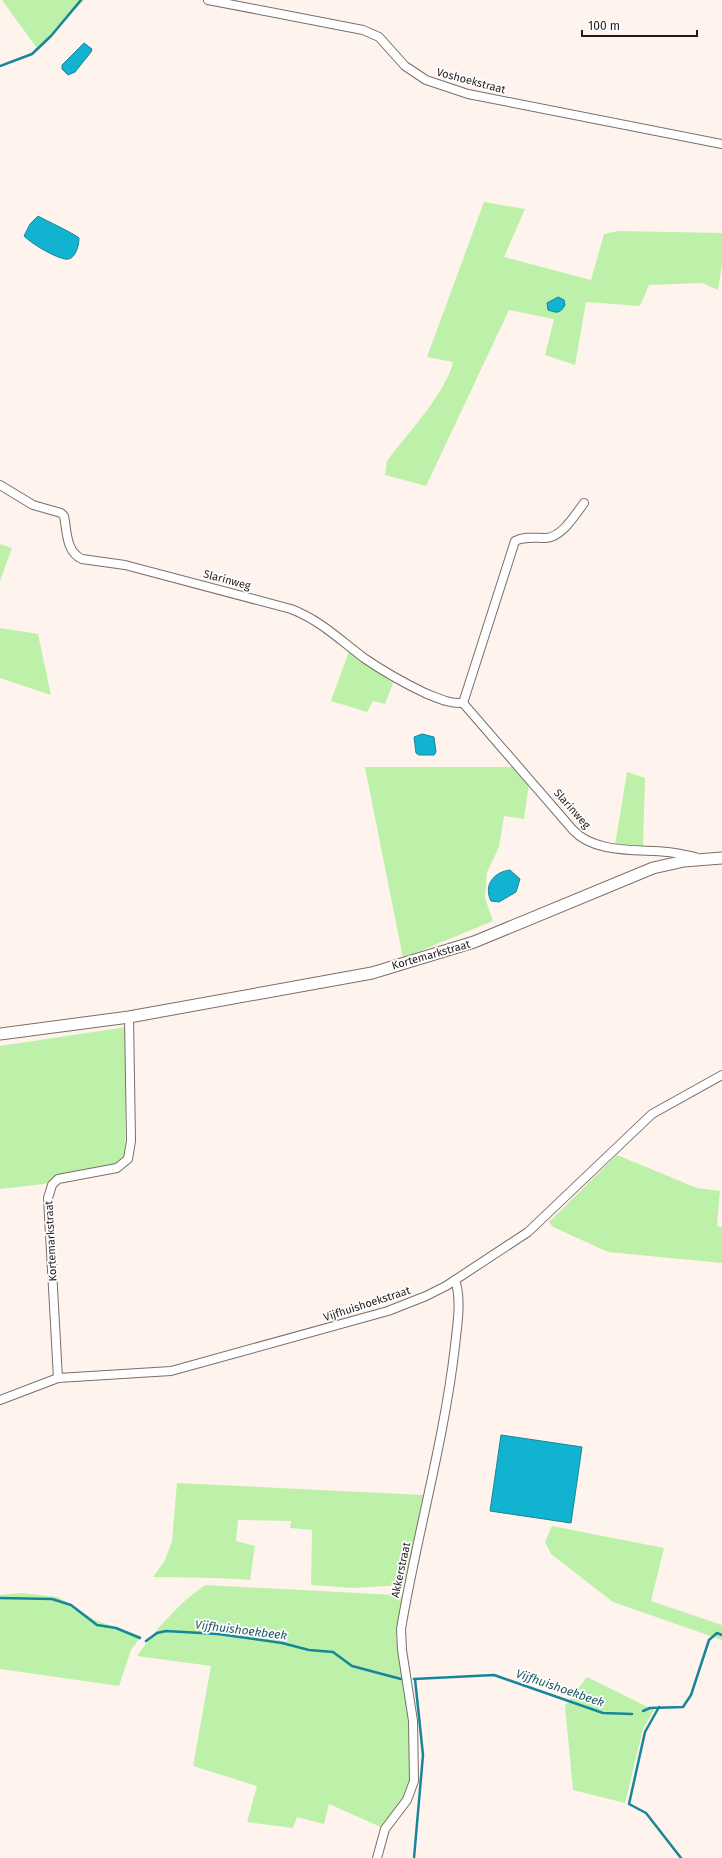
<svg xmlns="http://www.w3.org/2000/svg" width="722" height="1858" font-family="'Fira Sans',sans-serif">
  <rect width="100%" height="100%" fill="#fff3ed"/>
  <g fill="#bdf1a9">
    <path d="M2,0h82l-43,47h-5z"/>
    <path d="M484,202l41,7 -21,48 87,23 13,-46 14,-3 104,2v31l-4,26 -16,-7 -53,2 -9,21 -54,-4 -11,63 -30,-10 9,-36 -45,-9 -83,176 -41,-11 2,-14c20,-27 59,-68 66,-99l-26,-5z"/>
    <path d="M0,544l12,4 -12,33z"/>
    <path d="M0,628l38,6 13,61 -51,-17z"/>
    <path d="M349,651l44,32 -8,21 -12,-3 -6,11 -36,-11z"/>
    <path d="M365,767h149l15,17 -5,35 -20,-3 -5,31 -12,25 -2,26 8,23 -90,37z"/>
    <path d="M627,772l18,6 -2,70 -28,-3z"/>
    <path d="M126,1027l-1,128 -10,9 -71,20 -44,5v-143z"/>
    <path d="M617,1155l80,33 23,3 -3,35 5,1v36l-114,-11 -55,-25 -4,-5z"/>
    <path d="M177,1483l246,12 -16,82 -5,8 -49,3 -42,-3 1,-55 -22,-2 1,-7 -53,-1 -2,21 19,5 -5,34c-33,-3 -65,-2 -97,-3l12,-17 7,-19z"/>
    <path d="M552,1526l112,22 -13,53 71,24v15l-109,-38 -62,-48 -6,-12z"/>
    <path d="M206,1585l189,10 7,2 1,8 -7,31 14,84 1,60 -9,21 -19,27 -54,-24 -5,20 -27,-7 -4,11 -46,-6 10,-36 -64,-20 18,-100 -74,-10c16,-23 45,-57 69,-71z"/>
    <path d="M22,1593l36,4 37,23 46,16 -10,14 -12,36 -119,-17v-74z"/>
    <path d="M587,1677l67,33 -11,19 -18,74 -52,-13 -8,-84z"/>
  </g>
  <g fill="#12b3d1" stroke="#16869a">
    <path d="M84,43l8,6 -1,3 -16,20 -7,3 -6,-6v-4z"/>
    <path d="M38,216c7,4 37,18 41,22 0,8 -4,23 -14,21 -11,-2 -33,-15 -41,-23l6,-12z"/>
    <path d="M558,297l6,3 1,5c-5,9 -8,8 -17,5l-1,-7z"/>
    <path d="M422,734l12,3 2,15 -2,3h-15l-3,-2 -2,-16z"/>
    <path d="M510,870l10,9 -4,13 -17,10 -8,-1c-8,-16 3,-29 19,-31z"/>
    <path d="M501,1435l81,12 -11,76 -81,-12z"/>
  </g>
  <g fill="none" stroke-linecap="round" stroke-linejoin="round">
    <g stroke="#16869a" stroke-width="2.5">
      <path d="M0,66l32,-12 19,-18 30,-36"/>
      <path d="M0,1598l52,1 19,6 26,20 19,3 24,10"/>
      <path d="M146,1641l11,-8 9,-2 52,3 64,9 27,7 24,2 19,14 49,13"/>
      <path d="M414,1679l80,-4 109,38 29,1"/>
      <path d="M659,1707l-14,25 -16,72 17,9 35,45"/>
      <path d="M643,1711l7,-3 33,-1 8,-12 18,-55 8,-7 5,2"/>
      <path d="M414,1858l9,-103 -8,-76"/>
    </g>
    <defs>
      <g id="street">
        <path d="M208,0l155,30 16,7 26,29 21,14 42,14 254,50"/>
        <path d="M0,485l33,20 28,8 3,3c3,15 2,36 18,43l43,6 166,44c29,11 49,31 73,49 19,13 40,25 61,35 13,5 24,11 38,10l110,127c22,24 65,19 95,22 9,1 18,3 27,5"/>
        <path d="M463,703l52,-162c10,-5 20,-3 31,-3 16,-1 29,-23 38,-35"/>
        <path d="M58,1378l-10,-180 4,-13 6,-6 59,-11 11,-9 3,-18 -2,-124"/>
        <path d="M0,1400l58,-22 113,-7 217,-60 38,-15 20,-10 82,-54 124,-118 70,-39"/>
        <path d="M377,1858l8,-29 22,-29 7,-19 -1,-60 -11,-71 -1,-21c16,-95 43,-187 54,-283 2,-20 7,-46 0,-66"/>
      </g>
      <path id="secondary" d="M0,1034l129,-17 243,-44 102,-31 179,-74 31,-7 38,-3"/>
    </defs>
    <use href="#street" stroke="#7c6e68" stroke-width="10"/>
    <use href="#secondary" stroke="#7c6e68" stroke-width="13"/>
    <use href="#street" stroke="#fff" stroke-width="8"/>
    <use href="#secondary" stroke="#fff" stroke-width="11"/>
  </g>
  <g text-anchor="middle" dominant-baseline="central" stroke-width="3.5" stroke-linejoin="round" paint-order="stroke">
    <g font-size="11" fill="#211c1a" stroke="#fff">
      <text transform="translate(471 81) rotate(15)">Voshoekstraat</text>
      <text transform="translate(227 580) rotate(15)">Slarinweg</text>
      <text transform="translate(572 809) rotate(48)">Slarinweg</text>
      <text transform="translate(431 955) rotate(-16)">Kortemarkstraat</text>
      <text transform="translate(51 1241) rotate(-93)">Kortemarkstraat</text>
      <text transform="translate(367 1304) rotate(-18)">Vijfhuishoekstraat</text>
      <text transform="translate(401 1570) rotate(-78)">Akkerstraat</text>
    </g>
    <g font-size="12" font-style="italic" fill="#205865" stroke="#fff">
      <text transform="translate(241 1630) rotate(7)">Vijfhuishoekbeek</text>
      <text transform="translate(560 1688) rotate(19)">Vijfhuishoekbeek</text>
    </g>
  </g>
  <path d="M582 30v6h115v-6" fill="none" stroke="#211c1a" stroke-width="2"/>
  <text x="588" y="30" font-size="12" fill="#211c1a" stroke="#ffffff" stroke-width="3" paint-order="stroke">100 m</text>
</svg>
